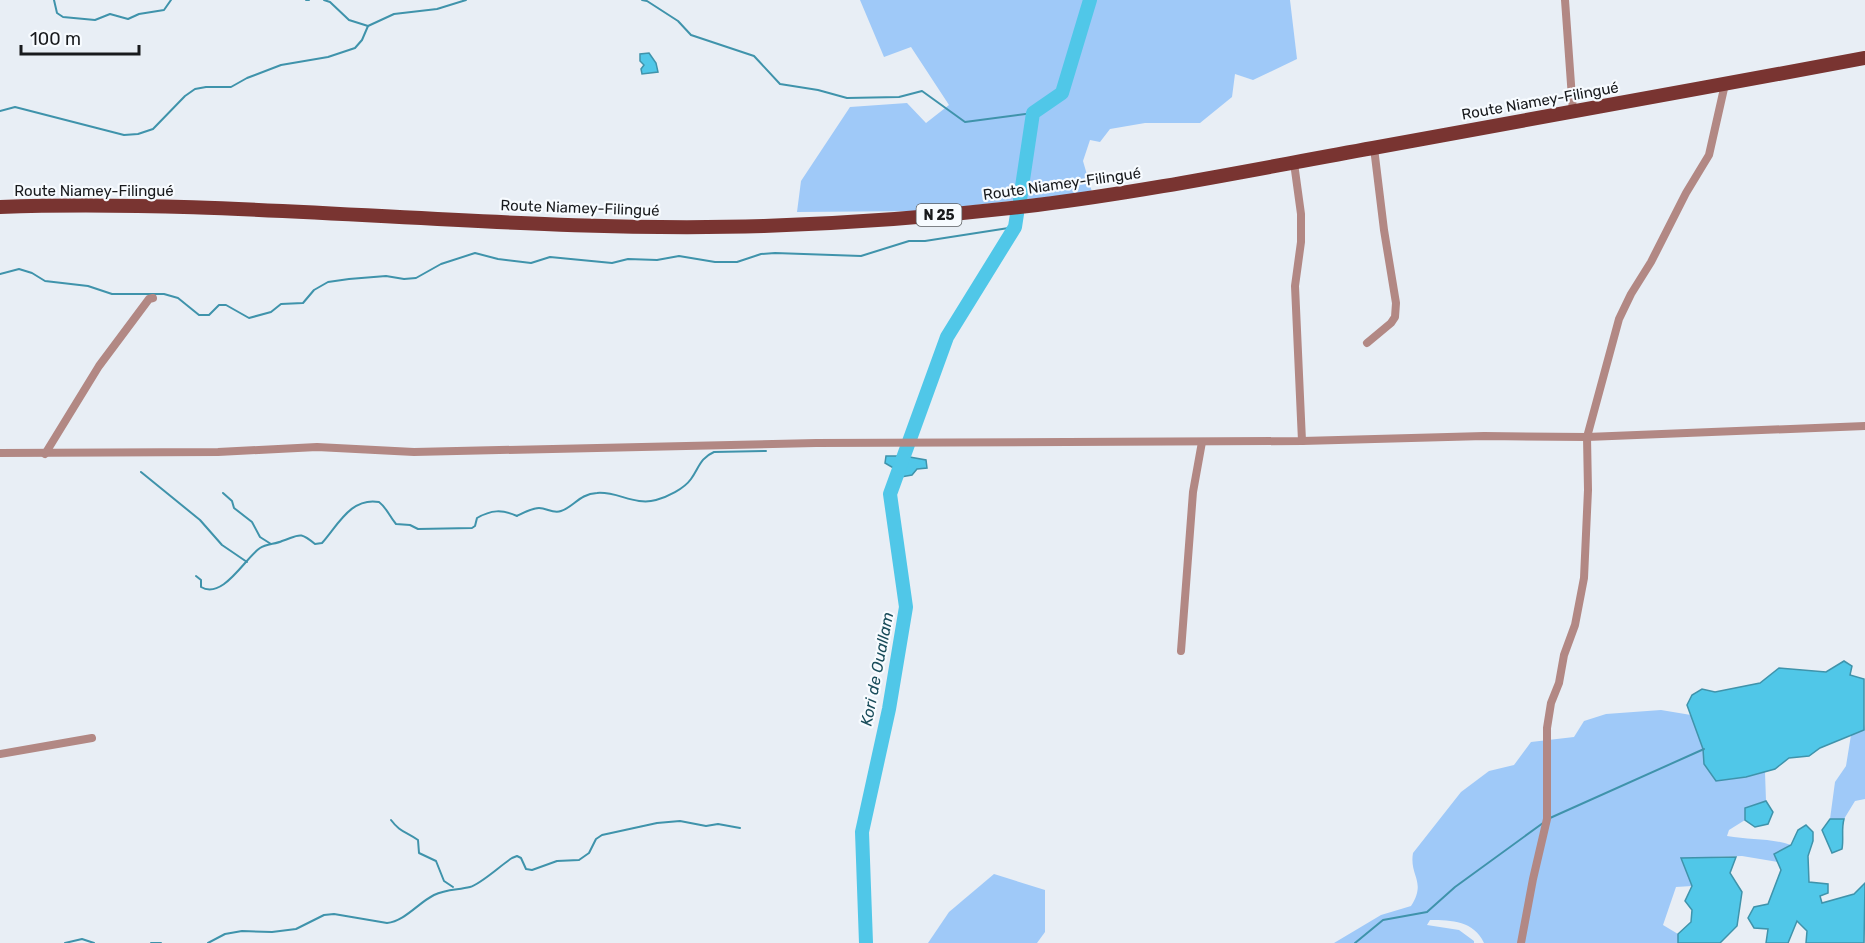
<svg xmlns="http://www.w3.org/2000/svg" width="1865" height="943" font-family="Rubik,sans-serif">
  <rect width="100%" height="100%" fill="#e8eef5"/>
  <g fill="#9fc9f8">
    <path d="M860,0h430l7,59 -44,21 -18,-6 -3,23 -32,26h-55l-35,6 -10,13 -10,-2 -7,21 9,31 -170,19 -125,1 4,-31 49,-74 57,-4 19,20 23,-18 -38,-58 -27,10z"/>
    <path d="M1661,710l30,5 12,34 1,15 42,13 19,-5 1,29 -21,7v12l-16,10 -2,6c22,4 44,2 64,9l-17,9 4,8 -36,-6 -61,2 11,28 -16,1 -13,38 15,9v9h-194c-10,-22 -32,-23 -54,-23l-3,5 32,5 15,11v2h-140l47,-28 30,-9c16,-25 -2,-30 2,-53l48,-61 28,-21 25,-6 17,-23 43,-5 10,-16 22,-7z"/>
    <path d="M1865,724v75l-10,2 -11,18h-14l5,-37 11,-16 5,-31 13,-5z"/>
    <path d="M994,874l51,16v42l-8,11h-109l21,-31z"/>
  </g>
  <g fill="#50c7e8" stroke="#3f93ab" stroke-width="1.5">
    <path d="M649,53l7,10 2,9 -16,2 -1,-5 3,-4 -4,-4v-7z"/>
    <path d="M886,456h18l22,4 1,8 -10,1 -5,6 -11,2 -4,-7 -12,-7z"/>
    <path d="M1844,661l8,5 -2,9 14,4v51l-44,18 -11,8 -20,2 -14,11 -29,8 -30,4 -12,-17 -1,-15 -16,-44 5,-10 10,-6 13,3 45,-9 19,-15 47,4z"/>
    <path d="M1766,801l7,11 -5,12 -13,3 -10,-7v-12z"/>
    <path d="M1830,819h14c-3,11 0,19 -2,30l-10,4 -10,-23z"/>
    <path d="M1806,825l7,7v9l-5,15 1,26 19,2v9l-8,3 2,7 32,-9 11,-11 -1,60h-58l1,-12 -10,-10 -9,22h-22l2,-14 -14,-1 -6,-10 6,-11 14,-3 13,-34 -7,-16 17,-9 7,-15z"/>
    <path d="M1736,857l-6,16 12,19 -5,34 -17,17h-42v-9l13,-12 1,-12 -7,-9 7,-15 -11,-28z"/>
  </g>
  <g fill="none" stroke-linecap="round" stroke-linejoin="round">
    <g stroke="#3f93ab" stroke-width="2">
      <path d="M54,0l3,13 6,4 32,3 15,-6 18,5 11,-5 25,-4 7,-10"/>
      <path d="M306,0h3"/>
      <path d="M324,0l6,2 19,18 19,6"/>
      <path d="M642,0l5,1 31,20 13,14 63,21 26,28 38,6 29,8 52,-1 23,-6 43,31 68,-9"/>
      <path d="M0,111l15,-4 109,28 14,-1 15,-5 32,-33 10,-7 11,-2h25l16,-9 34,-13 47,-8 27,-9 7,-8 6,-14 26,-12 43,-5 29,-9"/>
      <path d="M0,274l19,-5 13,4 13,8 43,5 24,8h52l14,4 21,17h10l10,-10h7l23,13 22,-6 10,-8 22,-1 11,-13 14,-8 21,-3 37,-3 18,3 12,-1 25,-14 34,-11 23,6 33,4 19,-6 62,6 16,-4 29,1 22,-4 36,6h22l24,-8 14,-1 86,3 48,-15h16l90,-14"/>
      <path d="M141,472l59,48 22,25 25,17"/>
      <path d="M223,493l9,8 2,7 18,14 8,15 11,7"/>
      <path d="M196,576l5,4v7c22,13 44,-29 59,-39 6,-4 16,-4 22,-7 18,-6 17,-10 33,3l7,-1c16,-18 29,-46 57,-41 8,6 10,14 17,22l14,1 8,4 54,-1 3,-2 2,-8c14,-8 25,-9 40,-2 6,-3 15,-8 22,-8 8,0 14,6 22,3 13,-4 18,-17 36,-18 20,-2 38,13 59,7 11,-3 28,-11 35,-21 8,-11 9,-21 23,-27l52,-1"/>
      <path d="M1550,818l154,-69"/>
      <path d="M391,820c9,12 14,11 27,20l1,13 17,8 8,20 9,6"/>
      <path d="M65,943l17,-4 12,4"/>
      <path d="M151,943h10"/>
      <path d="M208,943l17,-9 17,-3 30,1 24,-3 28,-14 10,-1 53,9c18,-2 31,-20 47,-28 12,-6 24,-5 36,-8 11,-3 31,-22 42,-29l5,-2 4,2 5,11 6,1 25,-9 22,-1 10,-7 7,-14 6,-4 55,-12 23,-2 26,5 12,-2 22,4"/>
      <path d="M1355,943l28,-23 44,-8 28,-25 88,-64"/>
    </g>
    <g stroke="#50c7e8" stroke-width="14">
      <path d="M1020,200l13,-87 29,-20 28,-93"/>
      <path d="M866,943l-4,-111 27,-123 17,-102 -16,-113 57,-157 68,-110 2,-13"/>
    </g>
    <g stroke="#b28884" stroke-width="8">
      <path d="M1565,0l8,112"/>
      <path d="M1294,163l7,51v28l-6,44 7,155"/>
      <path d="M1367,343l24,-20 4,-6 1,-14 -12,-73 -10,-82"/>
      <path d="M0,453l218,-1 99,-5 97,5 402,-9 486,-2 182,-5 103,1 278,-11"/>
      <path d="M45,454l54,-88 50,-67 4,-1"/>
      <path d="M1181,651l12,-159 9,-50"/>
      <path d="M0,754l92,-16"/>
      <path d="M1521,943l12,-64 14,-60v-91l4,-25 8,-20 5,-28 11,-30 9,-47 4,-88 -1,-53 32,-118 12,-25 20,-32 35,-69 23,-38 16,-71"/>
    </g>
    <path stroke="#793431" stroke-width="14" d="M0,207c255,-9 509,27 764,19 91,-3 183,-10 273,-21 113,-14 224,-37 336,-57 164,-29 328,-60 492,-90"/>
  </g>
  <g text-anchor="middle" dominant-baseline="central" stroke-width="4.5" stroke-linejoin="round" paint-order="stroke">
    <rect fill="#f7fbff" stroke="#5b5e61" stroke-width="1.5" x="916.5" y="204" width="45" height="22" rx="4.5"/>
    <g font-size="14" font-weight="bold" fill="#181a1d">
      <text x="939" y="215">N 25</text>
    </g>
    <g font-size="15" fill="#181a1d" stroke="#f7fbff">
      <text transform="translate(1540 101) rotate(-10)">Route Niamey-Filingué</text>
      <text transform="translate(1062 184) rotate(-8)">Route Niamey-Filingué</text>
      <text x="94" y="191">Route Niamey-Filingué</text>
      <text transform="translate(580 208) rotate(2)">Route Niamey-Filingué</text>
    </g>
    <g font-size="16" font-style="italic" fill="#194c5a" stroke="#f7fbff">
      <text transform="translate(877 669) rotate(-79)">Kori de Ouallam</text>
    </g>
  </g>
  <path d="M21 45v9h118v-9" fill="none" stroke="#181a1d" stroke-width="3"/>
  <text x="30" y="45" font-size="18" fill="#181a1d" stroke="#f7fbff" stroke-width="4.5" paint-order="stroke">100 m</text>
</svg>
